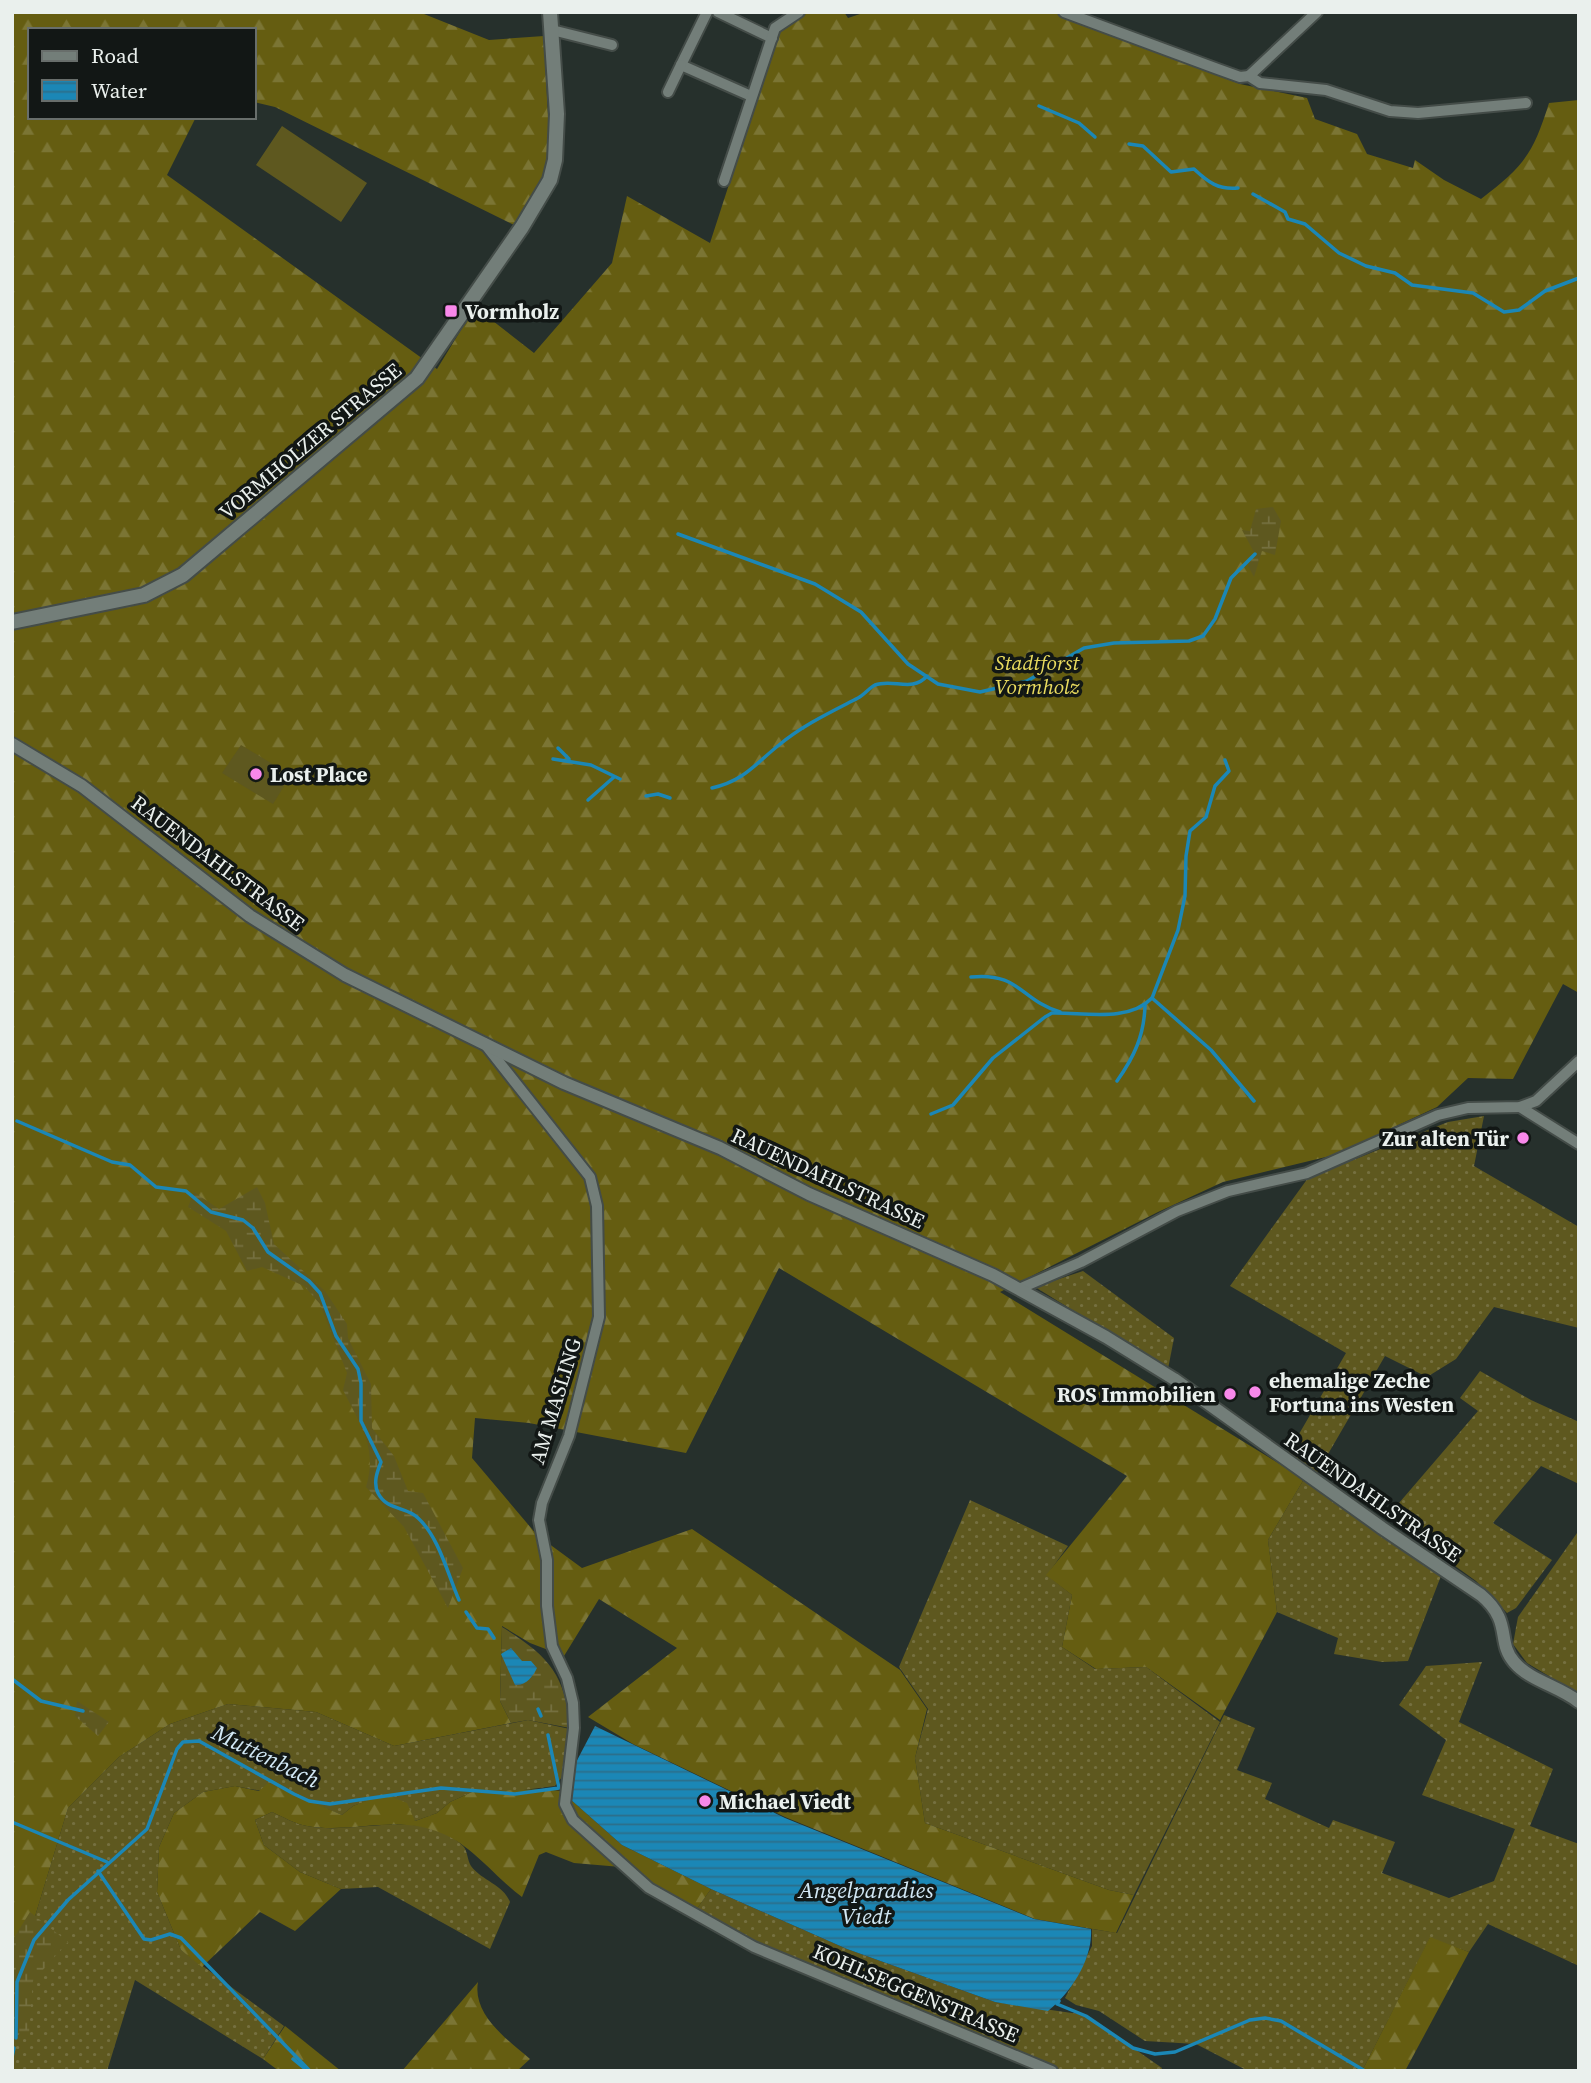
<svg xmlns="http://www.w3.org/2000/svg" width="1591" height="2083" font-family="'Source Serif 4',serif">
  <defs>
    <pattern id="grass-dots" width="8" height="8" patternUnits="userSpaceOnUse" patternTransform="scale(1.75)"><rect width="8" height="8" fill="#5e581f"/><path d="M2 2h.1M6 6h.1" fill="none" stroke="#757040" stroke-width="1.8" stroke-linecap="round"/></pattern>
    <pattern id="forest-firs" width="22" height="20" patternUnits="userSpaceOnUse" patternTransform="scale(1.75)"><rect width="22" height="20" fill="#655d11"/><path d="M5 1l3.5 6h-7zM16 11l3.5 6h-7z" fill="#7b7534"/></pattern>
    <pattern id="wetland-marsh" width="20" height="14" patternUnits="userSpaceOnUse" patternTransform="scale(1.75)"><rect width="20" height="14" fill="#5e581f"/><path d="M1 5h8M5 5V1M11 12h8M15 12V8" fill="none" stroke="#757040"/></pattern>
    <pattern id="water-rules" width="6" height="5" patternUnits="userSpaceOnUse" patternTransform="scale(1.75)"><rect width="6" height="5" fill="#1b87b6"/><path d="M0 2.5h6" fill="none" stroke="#2c6e8a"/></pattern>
  </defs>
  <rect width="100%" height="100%" fill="#26302c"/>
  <g fill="url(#grass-dots)">
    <path d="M1484,1116l-10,50 105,61v101l-85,-21 -38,52 -29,18 -42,-21 -68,117 -29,-20 58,-100 -116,-67 78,-108 140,-56z"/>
    <path d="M1083,1271l91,67 -6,31 -133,-82z"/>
    <path d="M1480,1371l51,29 48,22v62l-38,-18 -48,57 59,37 -36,48 -9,5 -31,-32 -89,-64 91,-106 -18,-13z"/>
    <path d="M1304,1479l137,97 -33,85 -26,1 -48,-8 4,-16 -61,-26 -9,-72z"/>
    <path d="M970,1500l98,46 -21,29 25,20 -10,52 33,22 51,-2 74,55 -86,173 -25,-5 -184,-67 -10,-65 13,-49 -29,-42z"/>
    <path d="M1577,1533l2,1v160l-52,-31 -14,-19 5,-27z"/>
    <path d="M1482,1662l-23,60 94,47 -23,57 49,18v122l-91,-42 -19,28 -39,-14 -68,133h-114l-52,-27 -51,-3 -46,-30 -23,-6 -11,-7 27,-52v-17l25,4 107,-218 31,13 -18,42 35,13 -7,16 64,29 4,-8 62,22 -13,31 67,25 45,-17 21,-52 -93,-34 24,-55 -47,-35 27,-39z"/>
    <path d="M228,1704l88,8 78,34 134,-26 42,9 -4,43 -11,14 -54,7 -29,-1 -22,10 -13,11 -22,8 -31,-26 -31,11 -11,9 -42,-17 -65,-12 -32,6 -29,21 -15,34 -2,45 24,58 103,76 -21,33 -128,-79 -28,91h-95v-102l14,-23 42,-138 51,-51 51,-33z"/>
    <path d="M272,1812c11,5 23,12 35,14 48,10 115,-20 156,20 5,5 4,14 8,20 11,15 32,18 39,36l-20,47 -112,-62 -37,2 -41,-17 -36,-27 -9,-25z"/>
    <path d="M711,1889l136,60 148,53 91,13 76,53 -1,3h-98l-278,-115 -89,-46z"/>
  </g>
  <g fill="url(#forest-firs)">
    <path d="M12,12h407l70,28 55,-4 6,122 -12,33 -22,35 -241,-119 -21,-5v-72h-224v87h166l-29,58 270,194 38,-62 59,46 78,-90 15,-67 83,47 69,-213 30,-18h35l4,6 18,-6h187l187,72 67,14 8,21 42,15 10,20 46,14 2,-8 29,20 37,19c43,-33 52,-45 68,-96l30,-3v893l-16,-9 -50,95 -45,-1 -31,29 -103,48 -111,27 -65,30 -158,80 304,187 -36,61 9,72 -57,108 -74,-53 -50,2 -34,-22 10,-52 -26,-20 81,-99 -348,-208 -93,185 -157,-30 -54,-5 -3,40 65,77 45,33 110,-39 208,141 27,39 -12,49 10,65 184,67 25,5 -18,38 -81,-14 -250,-102 -152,-73 -45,-27 89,-69 -78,-49 -35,57 -34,-13 -28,-17 -2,75 11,22 -117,23 -78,-34 -88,-8 -58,20 -51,33 -51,51 -42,138 -14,23z"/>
    <path d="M268,1783l74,32 11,-9 31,-12 23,9 8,18 22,-8 13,-11 22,-10 71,-3 18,2 61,54 89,44 -15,21 -75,-43 -47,-4 -28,-11 -7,3 -17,42c-27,-20 -50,-52 -81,-64 -43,-19 -90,1 -134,-7 -12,-2 -24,-9 -35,-14l-17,8 9,25 36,27 41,17 -46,42 -35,-19 -58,55 -21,-17 -24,-58 2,-45 15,-34 29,-21 32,-6 24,5z"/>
    <path d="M1430,1937l39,15 -64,119h-43z"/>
    <path d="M478,1982c-6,33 30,58 52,77l-13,12h-115z"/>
    <path d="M285,2026l56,45h-62l-16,-12z"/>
  </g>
  <g fill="url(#wetland-marsh)">
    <path d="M1273,507l8,14 -6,34 -13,-4 -8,26 -6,-11 7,-12 -13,-24 8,1 6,-22z"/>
    <path d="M257,1187l8,16 9,41 51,47 22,33 1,14 23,46 1,44 22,28 14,35 15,2 40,75 -15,40 -44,-81 -38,-40c12,-40 -6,-62 -23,-97l4,-17 -27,-69 -16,-18 -42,-19 -15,4 -21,-40 -38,-24 6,-15 25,17z"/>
    <path d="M502,1627c46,29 63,46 68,101l-42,-8 -17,3 -11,-22z"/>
    <path d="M77,1701l32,21 -11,14 -23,-20z"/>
    <path d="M30,1912l38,30 -35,39 -4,51 -17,2v-93z"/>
  </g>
  <g fill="#5e581f">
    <path d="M282,126l85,57 -26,39 -85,-57z"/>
    <path d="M241,745l50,30 -18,29 -51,-31z"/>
  </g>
  <g fill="url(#water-rules)">
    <path d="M511,1648l11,13h9l6,7c-4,8 -11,18 -22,17l-14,-31z"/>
    <path d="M595,1726l190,92 249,101 57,10c2,30 -20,64 -43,82l-53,-9 -148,-53 -136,-60 -89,-44 -61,-54z"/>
  </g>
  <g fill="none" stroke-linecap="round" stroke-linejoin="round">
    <g stroke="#1b87b6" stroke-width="3.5">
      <path d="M1039,106l40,17 16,14"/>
      <path d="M1129,144l14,2 28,26 23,-3c14,13 24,21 44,19"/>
      <path d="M1253,194l32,18 3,7 17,5 34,29 27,13 29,7 17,12 61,8 31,19 15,-2 26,-19 34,-13"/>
      <path d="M678,534l137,50 46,28 47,52 30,20 42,8 47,-11 57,-33 30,-5 75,-2 14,-5 12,-17 16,-41 24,-24"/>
      <path d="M558,748l11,11"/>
      <path d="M553,759l38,6 29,14"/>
      <path d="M712,788c32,-7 43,-24 67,-43 24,-20 52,-33 79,-47 6,-3 11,-10 17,-13 18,-7 37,8 52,-9"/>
      <path d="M646,796l12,-2 12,4"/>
      <path d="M588,800l26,-23"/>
      <path d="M971,977c49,-5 49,23 89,35"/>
      <path d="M1152,998l59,52 43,51"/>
      <path d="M1117,1081c17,-24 27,-45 28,-75"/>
      <path d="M931,1114l22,-9 40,-47 52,-41 7,-4c31,-1 76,10 100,-15l26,-68 7,-34 1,-40 4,-25 16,-14 9,-31 14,-15 -4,-11"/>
      <path d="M17,1121l95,41 18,3 26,22 30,4 25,21 32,8 10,8 15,24 41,29 11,12 16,43 22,33 3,14v38l20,41c-4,10 -8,21 -3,31 9,18 28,13 40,25 21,19 30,57 41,82"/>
      <path d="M466,1612l11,16 11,1 6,9"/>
      <path d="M12,1679l29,22 42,10"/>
      <path d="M538,1709l3,7"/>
      <path d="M12,1822l95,40"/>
      <path d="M98,1871l46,68 7,1 19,-6 11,4 129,133"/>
      <path d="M1059,2001l-2,3 29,12 47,32 22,6 20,-2 75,-32 15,-2 16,3 84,50"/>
      <path d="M16,2038l1,-56 17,-42 34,-40 79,-71 30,-80 6,-7 16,-1 95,53 15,7 21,3 111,-16 74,6 44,-6 -11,-53"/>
      <path d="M12,2057l2,-9"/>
      <path d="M293,2059l11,9"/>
    </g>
    <defs>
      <g id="minor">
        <path d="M707,12l-26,53 70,31"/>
        <path d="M718,12l54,26"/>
        <path d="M1064,12l151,56 25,9 9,-1 11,7 66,7 64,21 28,2 108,-10"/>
        <path d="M552,30l60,15"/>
        <path d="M1249,76l68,-64"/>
        <path d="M668,92l13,-27"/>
        <path d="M724,181l51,-153 24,-16"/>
        <path d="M484,1043l106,134 7,29 2,111 -30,119 -27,67 -3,17 8,40v46l5,40 15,32 6,25 1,25 -9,76 8,16 76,68 105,59 298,124"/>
        <path d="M1520,1107l59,37"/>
        <path d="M1021,1288l60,-26 96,-51 51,-20 79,-18 131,-58 30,-7 52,-1 16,-6 43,-40"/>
      </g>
      <path id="tertiary" d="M12,744l70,42 168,130 95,59 219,108 156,65 89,46 184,81 113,62 68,42 208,149 99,67c32,27 15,46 33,67 16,19 45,24 65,40"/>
      <path id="secondary" d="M12,622l132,-27 39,-20 234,-197 105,-151 28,-47 5,-20 2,-46 -7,-102"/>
    </defs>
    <use href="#minor" stroke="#444c48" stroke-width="14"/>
    <use href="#tertiary" stroke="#444c48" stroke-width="16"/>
    <use href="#secondary" stroke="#444c48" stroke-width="18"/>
    <use href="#minor" stroke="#737e79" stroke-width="10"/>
    <use href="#tertiary" stroke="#737e79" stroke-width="12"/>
    <use href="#secondary" stroke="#737e79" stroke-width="14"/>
  </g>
  <g fill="#f888ea" stroke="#121715" stroke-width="2.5">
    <rect x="444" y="304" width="14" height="14" rx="3.5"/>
    <circle cx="256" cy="774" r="7"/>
    <circle cx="1523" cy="1138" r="7"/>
    <circle cx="1255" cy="1392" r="7"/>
    <circle cx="1230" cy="1394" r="7"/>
    <circle cx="705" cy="1801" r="7"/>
  </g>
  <g text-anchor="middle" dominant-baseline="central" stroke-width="7" stroke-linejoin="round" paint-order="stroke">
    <g font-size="21" font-weight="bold" fill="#eaf0ed" stroke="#121715" text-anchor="start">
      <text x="465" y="311">Vormholz</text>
      <text x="270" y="774">Lost Place</text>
      <text x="1509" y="1138" text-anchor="end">Zur alten Tür</text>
      <text x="1269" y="1380">ehemalige Zeche<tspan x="1269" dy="24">Fortuna ins Westen</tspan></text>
      <text x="1216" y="1394" text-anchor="end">ROS Immobilien</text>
      <text x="719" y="1801">Michael Viedt</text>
    </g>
    <g font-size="21" fill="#eaf0ed" stroke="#121715">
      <text transform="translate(310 441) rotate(-40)">VORMHOLZER STRASSE</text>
      <text transform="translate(218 863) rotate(37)">RAUENDAHLSTRASSE</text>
      <text transform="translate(828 1178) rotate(25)">RAUENDAHLSTRASSE</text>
      <text transform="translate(555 1401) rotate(-73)">AM MASLING</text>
      <text transform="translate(1373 1497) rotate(35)">RAUENDAHLSTRASSE</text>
      <text transform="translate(916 1993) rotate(23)">KOHLSEGGENSTRASSE</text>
    </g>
    <g font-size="21" font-style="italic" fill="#eadc5f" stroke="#121715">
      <text x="1037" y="662">Stadtforst<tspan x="1037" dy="24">Vormholz</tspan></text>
    </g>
    <g font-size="23" font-style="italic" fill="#d2e8f5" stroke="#121715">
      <text transform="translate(266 1756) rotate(26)">Muttenbach</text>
      <text x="866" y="1890">Angelparadies<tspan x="866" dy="26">Viedt</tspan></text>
    </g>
  </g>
  <rect width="1591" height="2083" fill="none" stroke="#eaf0ed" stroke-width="28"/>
  <rect x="28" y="28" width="228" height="91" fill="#121715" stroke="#686e6b" stroke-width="2"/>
  <rect x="42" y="51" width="35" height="10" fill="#737e79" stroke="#686e6b" stroke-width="2"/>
  <text x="91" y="63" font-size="21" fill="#eaf0ed">Road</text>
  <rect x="42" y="80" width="35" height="21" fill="url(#water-rules)" stroke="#686e6b" stroke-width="2"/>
  <text x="91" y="98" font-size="21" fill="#eaf0ed">Water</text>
</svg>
